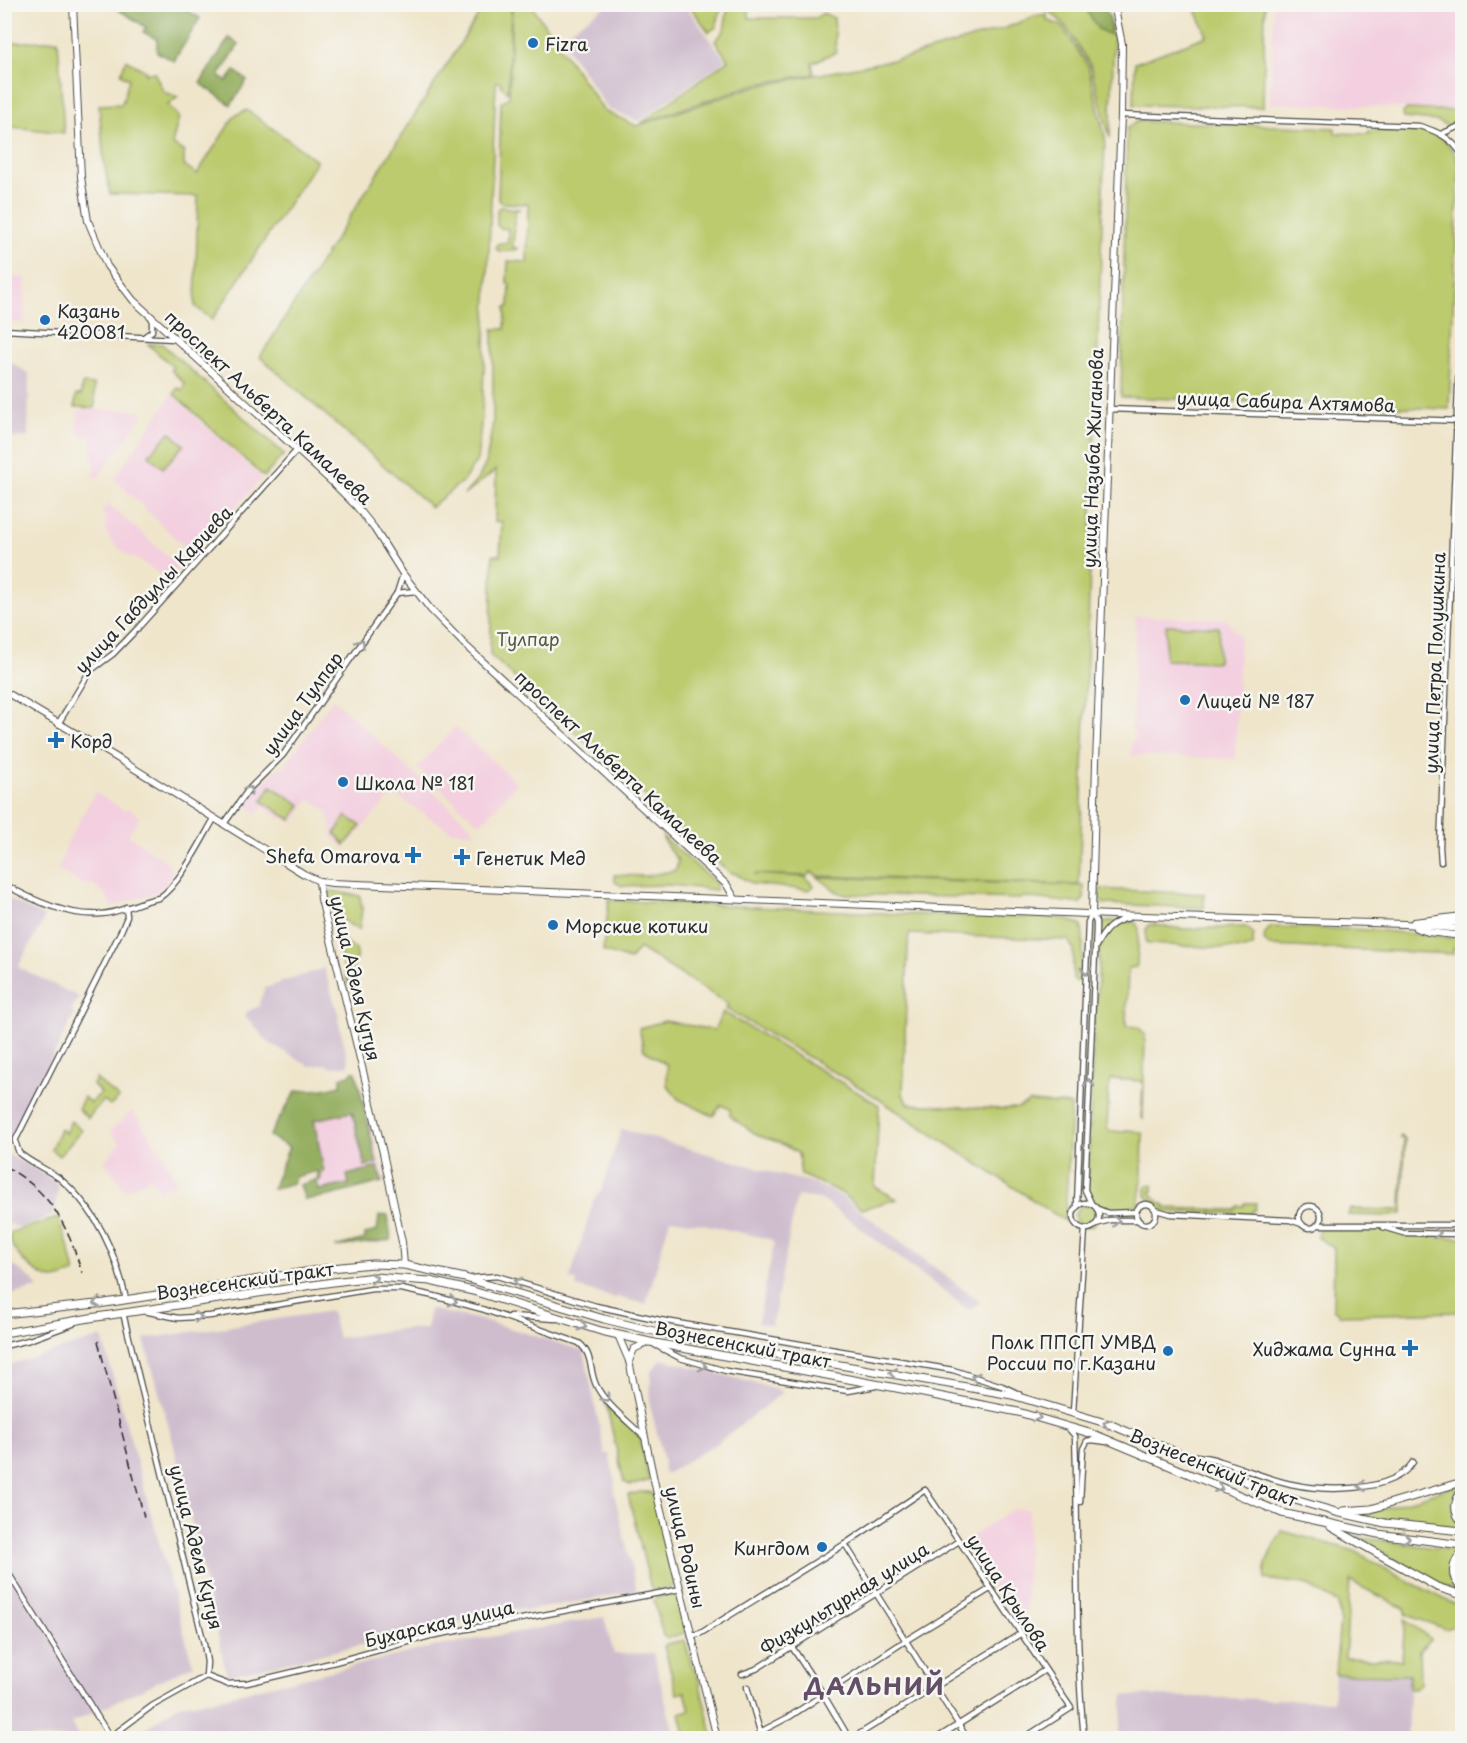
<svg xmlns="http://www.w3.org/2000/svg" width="1467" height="1743" font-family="'Playpen Sans',sans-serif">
  <rect width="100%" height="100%" fill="#f6f6f2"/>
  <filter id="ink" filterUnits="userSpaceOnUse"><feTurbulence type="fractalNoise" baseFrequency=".0167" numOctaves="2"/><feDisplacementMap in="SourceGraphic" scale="12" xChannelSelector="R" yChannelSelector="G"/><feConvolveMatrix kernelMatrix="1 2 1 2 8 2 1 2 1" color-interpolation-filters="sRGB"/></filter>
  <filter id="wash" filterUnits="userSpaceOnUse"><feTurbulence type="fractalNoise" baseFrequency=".008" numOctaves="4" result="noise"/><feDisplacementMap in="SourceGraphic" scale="24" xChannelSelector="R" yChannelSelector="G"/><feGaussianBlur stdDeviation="1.35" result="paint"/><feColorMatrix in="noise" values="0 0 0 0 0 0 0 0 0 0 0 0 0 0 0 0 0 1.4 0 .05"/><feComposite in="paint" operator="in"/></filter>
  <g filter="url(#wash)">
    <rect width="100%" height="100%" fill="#efe5cb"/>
    <g fill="#f3cfdf">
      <path d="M1274,5h188v105l-192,-7z"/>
      <path d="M5,277h21l-2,46 -19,-1z"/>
      <path d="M172,395l90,84 -70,75 -78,-75z"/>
      <path d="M93,409l47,2 3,3 -44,63h-5l1,-17h-4l1,-24 -12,-1v-3h-3l1,-22z"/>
      <path d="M109,504l70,63 -11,12 -34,-22 -3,1 -21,-18 -1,-5 -3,-2v-15l-4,-7z"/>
      <path d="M1136,616l89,3 15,17 -5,123 -104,-4 1,-13 3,-3v-5l-3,-3z"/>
      <path d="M333,699l144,133 -26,-1 -58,-37 -48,53 -11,-8 -6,-27 -19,-13 -16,24 -9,-6 -2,2 -19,-12 -5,6 -16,-9 6,-8 29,-27 7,-3z"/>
      <path d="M455,727l62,56 -35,39 -6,-1 -59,-53z"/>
      <path d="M95,792l30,19 3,-3 12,9 -12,18 40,28 4,9 -6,13 -11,8 -44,14 -5,-12 -12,-10 -13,-1 -23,-14 10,-28z"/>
      <path d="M360,1086l25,97 -63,13 -21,-88 23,-14z"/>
      <path d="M132,1111l27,37 17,34 -17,9 -8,-13 -26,12 -21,-29 16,-18 -10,-12z"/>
      <path d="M1013,1509l16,1 -4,102 -11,8 -53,-77z"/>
    </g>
    <g fill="#cfbdce">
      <path d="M607,5h78l40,55 -86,61 -31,-12 -48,-72z"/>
      <path d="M5,358l24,16 -1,63 -23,1z"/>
      <path d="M5,897l40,20 -27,50 61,30 -8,14 4,2 -70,137z"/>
      <path d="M324,968l15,49v6l10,42 -4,1 -16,1 -2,-3 -17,2 -41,-23 -18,-21 -7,-6 4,-5 12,-5 -1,-3 6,-15z"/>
      <path d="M621,1129l167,48 19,4 31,13 142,108 -11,8 -141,-106 -8,-5 -23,-3 -25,129 -14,-2 16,-79 -2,-1 1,-3 -70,-16 -33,-5 -24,85 -28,-7 -3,1 -39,-11 1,-6 -7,-2 24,-80 8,-9z"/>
      <path d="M4,1152l35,19 20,14 -6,30 -33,13 -15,-5z"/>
      <path d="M5,1259l27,20 6,9 -33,8z"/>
      <path d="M429,1309l57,12 98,30 21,103h4l6,27 -1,12 23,98 -112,20 -1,-2 -24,3 -10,4 -73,14 -4,3 -186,43 -54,-234 -29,-103 187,-28 7,27 62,-9h27z"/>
      <path d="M102,1337l91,328 -122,58 9,15h-75v-372z"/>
      <path d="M661,1359l117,30 4,4 -65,50 -51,31 -3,-5 1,-7 -14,-57 1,-33z"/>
      <path d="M604,1617l10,37 39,-1 22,85h-543l47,-33 32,-5 222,-53z"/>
      <path d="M1335,1674l75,1 -3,63h-289l6,-43 209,6z"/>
    </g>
    <g fill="#bccb6e" stroke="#747b4c" stroke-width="1.5">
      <path d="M483,5h28l-3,87 -7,-6v-4h-5l-14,334 -5,44 -13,20 -33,27 -171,-150 223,-349z"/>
      <path d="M512,5h19l73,106 33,15 116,-39 155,-30 98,-29 29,-12 12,-2v6l15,6 26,40 17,71 -26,748 -261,-9 -7,-4 -4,4 -53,-2 51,3 9,9 -6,4 -55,-6 -19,-11h-4l-240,-218 3,-100h7l2,-33h-7l1,-52 -32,25 14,-16 8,-16 7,-40v-94h12l1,-22h3l1,-23h-3l1,-23 19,1 1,-58 -26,-1 -4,-4 3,-96 8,-6z"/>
      <path d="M689,5h33l-6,22 -7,5z"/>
      <path d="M728,5l21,2v11h67l7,-5 11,5 2,34 -24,11 2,11 -62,11 -111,38 87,-63 -13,-19 9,-10z"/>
      <path d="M1042,5h62l10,31 -4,102 -20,-73 -26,-41z"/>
      <path d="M1194,5h71l-2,102 -129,-2 1,-42 72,-27z"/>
      <path d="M58,40l6,93 -59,-7v-83z"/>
      <path d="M126,60l20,11 -1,3 9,-2 10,20 14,5 -10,8 11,12 -7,27 12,8v13l13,9 38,-59 12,-5 70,51 -105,159 -17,-14 3,-110 -88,-2 -6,-31 -5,-58 23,-1 7,-25 -8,-5z"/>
      <path d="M1407,109l53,2h2v11l-7,5h-5l-14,-6 -32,-3 -1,-5z"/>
      <path d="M1138,121l197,7v5l34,1v-3c11,-2 22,-1 33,-1 31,1 49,5 57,37l-10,242 -328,-12 6,-269z"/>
      <path d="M500,207l19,2 -4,2 -2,37h5l-3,3h-16l-3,-2 1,-5 11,-2v-13l-8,-1 -3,-3v-15z"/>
      <path d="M148,344h14l122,110 -20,23 -90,-83 3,-6 5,2 3,-6 -14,-14 2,-3z"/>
      <path d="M82,384l12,1 1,23 -20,-1 1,-12h5z"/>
      <path d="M170,432l14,13 -21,23 -14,-13z"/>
      <path d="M1166,625l53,2 -1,35 -53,-2z"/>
      <path d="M271,786l30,19 -10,15 -29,-19z"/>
      <path d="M346,816l15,10 -16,19 -10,-12z"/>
      <path d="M662,836l54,47v7l-46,-5 -48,1 -7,-4 -1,-7 32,1 30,-6 2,-10 -10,-12z"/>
      <path d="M818,877l266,9v13l-4,4h-5l-52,-6 -3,2 -177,-5 -7,-3z"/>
      <path d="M1100,889l104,5v14l-100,-4 -6,-7z"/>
      <path d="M331,891l29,5 2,13 -3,21 -28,-17 -3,-20z"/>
      <path d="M609,900l291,14 160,4 20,6c6,10 1,42 1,55l-4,3 -4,-4v-30l-5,-8 -159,-6 -1,11 -5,150 6,9 92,5 17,-1 11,-6 42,3 -6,116 -197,-129 -142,-83 2,-5 -89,-56 -9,12 -27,-9z"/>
      <path d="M1109,921l26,1 4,7 -2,35 -1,3 -8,1 -2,58 12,1 7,7 -2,85 -2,-2 2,-32 -2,-4 -30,-2 -2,3 -2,46 3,3 14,1 2,-2c4,0 14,1 17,4 -1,13 1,66 -8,73 -6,5 -16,3 -23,3 -10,-1 -21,-10 -25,-18l7,-175c3,-21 5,-42 5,-63 0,-11 -3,-19 1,-29z"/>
      <path d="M1150,924l32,5 64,-2 8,7 -2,12 -8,3 -95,-5 -3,-1v-14z"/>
      <path d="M1271,927l104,3 87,9v10l-9,-1v6l-184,-8 -5,-6 1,-7z"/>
      <path d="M335,935l21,14 1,6 -9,29z"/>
      <path d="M723,1012l156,93 -4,82 22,12 -35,10 -22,-17 -39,-17 -3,-22 -20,-11 -19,-6 -29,-20v-7l-9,-4 -8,11 -35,-17 -11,-14v-20l-23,-15 -5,-22 26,-7 49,9z"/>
      <path d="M96,1079l23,19 -9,8 -7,-6 -15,18 -10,-9 6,-12 6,6 11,-10 -8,-8z"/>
      <path d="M71,1121l11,9 -23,26 -8,-7 9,-20 5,4z"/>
      <path d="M1401,1136l4,3 -3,75 -10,2 -44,-1 2,-6 51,1 3,-71 -4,-1z"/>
      <path d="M1148,1185h5v6l-3,1 10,11 5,2v3l70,2 3,-4h6l1,-3h11l-1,6 -6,5 -86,-2 -17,-16v-9z"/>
      <circle cx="1086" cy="1216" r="11"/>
      <path d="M58,1218l11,30 6,25c-7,2 -17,7 -23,6 -16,-3 -47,-31 -41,-47z"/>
      <path d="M1324,1227l63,2 19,6 56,3v74l-121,3 -8,-6 1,-61 -17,-11 1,-6z"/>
      <path d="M606,1404l34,33 9,44 -19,4 -6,-3z"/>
      <path d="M1462,1484c-1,2 -4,4 -6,7 -8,13 -2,28 6,38l-78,-9 -32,-6 24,-3z"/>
      <path d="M640,1492h9l4,2 21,89 -2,4 -18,4 -3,-3 -23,-93z"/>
      <path d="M1282,1531l73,20 43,25 54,27 10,1v19l-16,6 -39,-14 -2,-6 -55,-28 -5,77 57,2 3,-40 26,19 -12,12 1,33 -5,5 -6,-1v-13l-74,-1 5,-54 -2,-17 -33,-19 -40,-5c-3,-16 10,-34 17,-48z"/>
      <path d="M1355,1537l105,14 -10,11 -1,15 11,16 -24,-10z"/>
      <path d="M675,1593l4,3 9,36 -20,6 -5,-2 -9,-36 3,-3z"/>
      <path d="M685,1640l6,24 7,12 15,62h-27l-6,-25 10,-3 -5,-18 -8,2 -13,-48 2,-2z"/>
    </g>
    <g fill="#95af61" stroke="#606d46" stroke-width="1.5">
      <path d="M111,5h66l23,13 -26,43 -17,-9v-13l-14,-7 3,-5z"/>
      <path d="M1083,5h21l6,15v15l-12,-6z"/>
      <path d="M229,38l10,6 -20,32 8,5 8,-10 12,9 -16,25 -31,-22z"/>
      <path d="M352,1071l4,1 21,91 -12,3 -13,-54 -38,8 10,52 -4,1 1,6 -4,3 2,8 30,-6 -2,-9 31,-8 4,15 -53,14 -24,4 -5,-15 18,-6 -1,-8 -22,6 -2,6 -21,6 17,-42 -20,-11 27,-45 28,-2 17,-4v-8l9,-2z"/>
      <path d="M388,1215l3,25 -56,7 30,-8v-5l12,-3 2,-15z"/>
    </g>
  </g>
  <g filter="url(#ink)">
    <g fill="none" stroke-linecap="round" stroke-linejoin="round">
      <defs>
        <g id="street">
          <path d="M1121,115l298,11c18,5 33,12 43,29"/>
          <path d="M1441,134l21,-9"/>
          <path d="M4,330l170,9"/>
          <path d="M145,336l7,-5v-12"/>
          <path d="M1109,409l353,12"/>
          <path d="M397,593l19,-2"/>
          <path d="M58,724l32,-53 23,-17 25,-26 159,-178"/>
          <path d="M224,824l24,-34 35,-35 114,-162 6,-19"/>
          <path d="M1441,862l-1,-15 22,-562"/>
          <path d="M4,884c28,16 65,33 97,30 20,-1 38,-13 58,-16 21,-14 42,-57 55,-79"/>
          <path d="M1096,946c8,-15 16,-25 33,-28"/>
          <circle cx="1086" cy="1216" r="13"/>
          <path d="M1091,1203l-6,-13 11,-261v-7l-4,-8"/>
          <circle cx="1146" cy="1214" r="10"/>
          <path d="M1077,1205l11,-283 4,-8"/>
          <circle cx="1310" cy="1217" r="11"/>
          <path d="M1098,1209l10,4 28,-1"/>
          <path d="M1156,1210l14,4 120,6 12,4"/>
          <path d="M1096,1224l14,-4h27"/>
          <path d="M1317,1225h145"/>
          <path d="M1383,1227l20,6 59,1"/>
          <path d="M472,1278l25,-2 99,30 64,14 293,50 49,16 17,8"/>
          <path d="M126,1299c-10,-46 -29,-90 -67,-121 -13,-9 -28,-15 -40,-25l-4,-12 107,-212 5,-12 -1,-10"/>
          <path d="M144,1311l34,7 32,-2 162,-27h29l33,7 48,13 97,34c14,11 10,27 17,42 8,18 34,38 48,52"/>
          <path d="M123,1313l81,331 3,18 -1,14"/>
          <path d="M510,1316l46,3"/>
          <path d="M655,1345l25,13 46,13 122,20 28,-5"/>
          <path d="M4,1346l25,-6 44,-16"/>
          <path d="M1073,1412l12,-183"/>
          <path d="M1069,1429l6,7c4,101 -1,202 9,302"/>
          <path d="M1188,1455c11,1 22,2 32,6 23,7 47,18 71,23 32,7 102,10 122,-22"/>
          <path d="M1080,1502l3,-53 4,-8 5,-1 15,2"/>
          <path d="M845,1544l122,194"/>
          <path d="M4,1566l106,171"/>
          <path d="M691,1636l10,-3 144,-89 80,-54 146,218 -47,30"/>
          <path d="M792,1647l31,47 26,44"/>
          <path d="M742,1674l14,-5 203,-128"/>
          <path d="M206,1676l21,8 20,-1 88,-21 95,-26 251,-47"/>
          <path d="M747,1687l15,51"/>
          <path d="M760,1732l29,-15 116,-76 85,-52"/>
          <path d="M109,1738l43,-32 54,-30"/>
          <path d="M853,1738l167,-104"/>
          <path d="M937,1738l108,-68"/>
        </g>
        <g id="secondary">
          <path d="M73,4l8,173 7,44 19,45 26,34 198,181 26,26 17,21 29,46 28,36 36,37 260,238 8,14"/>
          <path d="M4,691l110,65 190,118 15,7 13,2 780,32 293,9 57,5"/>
          <path d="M319,881l2,18 62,254 19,89 2,23"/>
          <path d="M1092,914l4,-152 25,-647 1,-71 -8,-40"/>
          <path d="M1414,922l48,-6"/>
          <path d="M1432,923l30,-1"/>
          <path d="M1416,928l12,4 34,4"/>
          <path d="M618,1335l11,26 29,138 59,239"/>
          <path d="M629,1361l5,-12 14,-7"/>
        </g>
        <g id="primary">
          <path d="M4,1314l101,-11 226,-35 41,-4 32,1 61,13 139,41 70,17 338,59 97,29 169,71 58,17 49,11 77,8"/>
          <path d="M4,1333l86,-15 243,-36 41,-5 56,4 43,10 128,40 49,11 268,50 100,20 78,23 186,78 96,21 84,11"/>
          <path d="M1462,1492c-8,8 -9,21 0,29"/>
          <path d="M1343,1511l28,-2 91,-27"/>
          <path d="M1331,1527l106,60 25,8"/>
          <path d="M1462,1553c-11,11 -12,25 0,35"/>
        </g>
      </defs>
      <use href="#street" stroke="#484743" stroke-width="7"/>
      <use href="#secondary" stroke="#484743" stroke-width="8"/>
      <use href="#primary" stroke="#484743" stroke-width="9"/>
      <use href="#street" stroke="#fff" stroke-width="4.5"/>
      <use href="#secondary" stroke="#fff" stroke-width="6"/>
      <use href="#primary" stroke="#fff" stroke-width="7"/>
      <g stroke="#2b2b2b" stroke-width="1.5" stroke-dasharray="9 4.5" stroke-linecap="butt">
        <path d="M4,1166c47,25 63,58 78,107"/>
        <path d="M98,1341l46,176"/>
      </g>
    </g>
    <defs><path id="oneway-chevron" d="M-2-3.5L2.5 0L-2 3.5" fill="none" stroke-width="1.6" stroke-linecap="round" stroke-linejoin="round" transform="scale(1.5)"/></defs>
    <g stroke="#a0a0a0">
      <use href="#oneway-chevron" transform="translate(361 643) rotate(-55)"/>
      <use href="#oneway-chevron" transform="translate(249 790) rotate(-50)"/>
      <use href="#oneway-chevron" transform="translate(1086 971) rotate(92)"/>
      <use href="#oneway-chevron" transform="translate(1089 1083) rotate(-88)"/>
      <use href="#oneway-chevron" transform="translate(1116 1221) rotate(-2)"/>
      <use href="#oneway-chevron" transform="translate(1437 1233) rotate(2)"/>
      <use href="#oneway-chevron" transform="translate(374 1278) rotate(-3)"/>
      <use href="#oneway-chevron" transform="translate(518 1282) rotate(-164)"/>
      <use href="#oneway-chevron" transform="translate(453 1301) rotate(15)"/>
      <use href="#oneway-chevron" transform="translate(97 1303) rotate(173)"/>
      <use href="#oneway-chevron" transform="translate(198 1317) rotate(-3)"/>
      <use href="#oneway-chevron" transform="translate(583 1326) rotate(17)"/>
      <use href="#oneway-chevron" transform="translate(703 1366) rotate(15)"/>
      <use href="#oneway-chevron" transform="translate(893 1373) rotate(-170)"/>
      <use href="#oneway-chevron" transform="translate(975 1377) rotate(-161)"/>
      <use href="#oneway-chevron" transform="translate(606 1398) rotate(49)"/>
      <use href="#oneway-chevron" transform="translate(1037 1417) rotate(16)"/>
      <use href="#oneway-chevron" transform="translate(1107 1424) rotate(-160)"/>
      <use href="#oneway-chevron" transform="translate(1362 1486) rotate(175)"/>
      <use href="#oneway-chevron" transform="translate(1219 1488) rotate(22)"/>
      <use href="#oneway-chevron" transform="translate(1406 1538) rotate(7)"/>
    </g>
  </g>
  <g fill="#1f6fb2" stroke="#f6f6f2" stroke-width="2">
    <circle cx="533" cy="43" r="6"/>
    <circle cx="45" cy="320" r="6"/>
    <circle cx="1185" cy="700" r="6"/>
    <path d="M53 731h6v6h6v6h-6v6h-6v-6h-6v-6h6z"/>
    <circle cx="343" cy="782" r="6"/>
    <path d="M410 846h6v6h6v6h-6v6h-6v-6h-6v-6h6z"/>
    <path d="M459 848h6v6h6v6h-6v6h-6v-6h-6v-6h6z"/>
    <circle cx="553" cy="925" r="6"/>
    <path d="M1407 1339h6v6h6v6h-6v6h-6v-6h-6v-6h6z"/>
    <circle cx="1168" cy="1351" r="6"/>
    <circle cx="822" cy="1547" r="6"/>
  </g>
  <g text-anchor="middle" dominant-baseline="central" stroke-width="5" stroke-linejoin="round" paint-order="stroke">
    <g font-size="18" fill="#2b2b2b" stroke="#f6f6f2" text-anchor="start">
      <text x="545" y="43">Fizra</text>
      <text x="57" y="310">Казань<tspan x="57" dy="21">420081</tspan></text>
      <text x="1197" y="700">Лицей № 187</text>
      <text x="70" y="740">Корд</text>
      <text x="355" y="782">Школа № 181</text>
      <text x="400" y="855" text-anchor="end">Shefa Omarova</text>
      <text x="476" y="857">Генетик Мед</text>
      <text x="565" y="925">Морские котики</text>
      <text x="1156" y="1341" text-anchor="end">Полк ППСП УМВД<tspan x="1156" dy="21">России по г.Казани</tspan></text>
      <text x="1396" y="1348" text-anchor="end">Хиджама Сунна</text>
      <text x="810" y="1547" text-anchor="end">Кингдом</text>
    </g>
    <g font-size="18" fill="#2b2b2b" stroke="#f6f6f2">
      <text transform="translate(1286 401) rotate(2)">улица Сабира Ахтямова</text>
      <text transform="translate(269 407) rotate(43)">проспект Альберта Камалеева</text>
      <text transform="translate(1092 458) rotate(-88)">улица Назиба Жиганова</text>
      <text transform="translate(153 589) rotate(-47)">улица Габдуллы Кариева</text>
      <text transform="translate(1434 663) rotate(-88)">улица Петра Полушкина</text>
      <text transform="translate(302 703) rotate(-54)">улица Тулпар</text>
      <text transform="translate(619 767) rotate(43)">проспект Альберта Камалеева</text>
      <text transform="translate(356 978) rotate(77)">улица Аделя Кутуя</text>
      <text transform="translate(245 1280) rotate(-8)">Вознесенский тракт</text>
      <text transform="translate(743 1344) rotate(11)">Вознесенский тракт</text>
      <text transform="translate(1214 1467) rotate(22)">Вознесенский тракт</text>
      <text transform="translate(197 1547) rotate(76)">улица Аделя Кутуя</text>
      <text transform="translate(686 1547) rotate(77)">улица Родины</text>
      <text transform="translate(1009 1592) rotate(57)">улица Крылова</text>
      <text transform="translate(844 1598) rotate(-32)">Физкультурная улица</text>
      <text transform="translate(439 1623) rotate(-13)">Бухарская улица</text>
    </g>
    <g font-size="18" fill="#565b3f" stroke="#f6f6f2">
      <text x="528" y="638">Тулпар</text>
    </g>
    <g font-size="24" font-weight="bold" letter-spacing="1.5" fill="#635067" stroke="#f6f6f2">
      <text x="875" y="1685">ДАЛЬНИЙ</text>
    </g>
  </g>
  <rect width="1467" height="1743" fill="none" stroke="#f6f6f2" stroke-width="24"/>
</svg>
